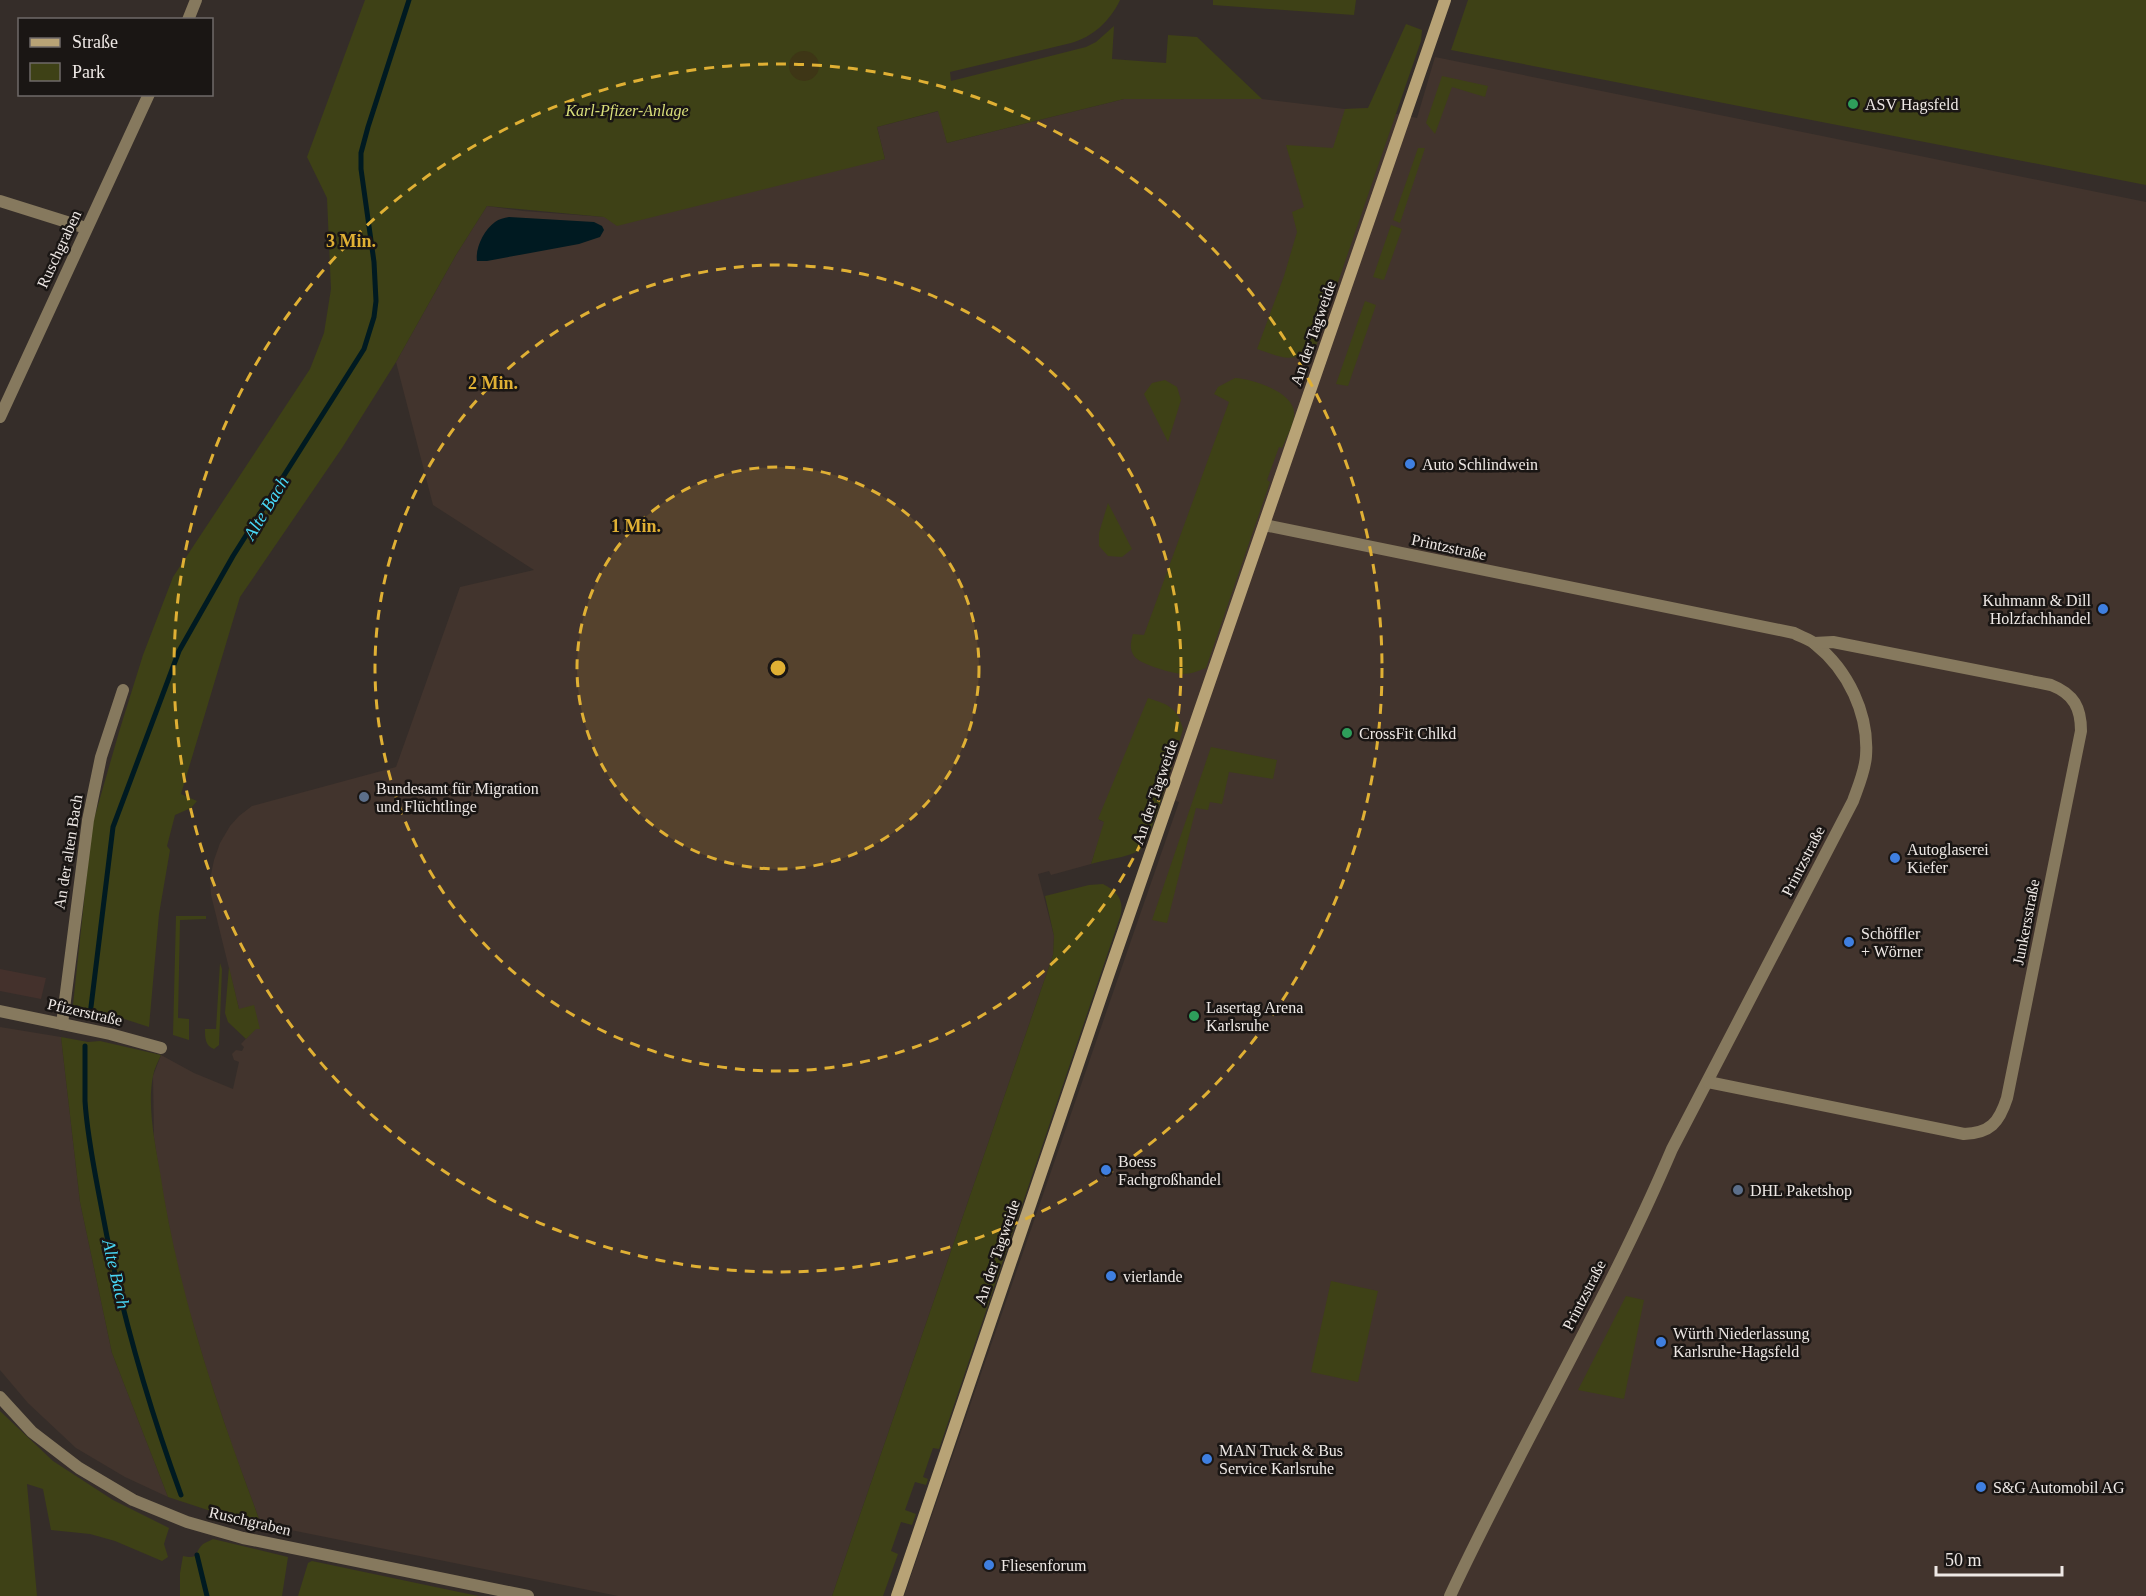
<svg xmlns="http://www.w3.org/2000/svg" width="2146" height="1596" font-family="'Times New Roman',serif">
  <rect width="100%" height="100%" fill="#352d29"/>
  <g fill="#42342d">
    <path d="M1435,57l711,145v1394h-1242l275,-794 -64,-21 -16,39 6,2 -14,42 -40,11 -2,-4 -11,3 16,62 -1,19 -221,641h-214l-357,-72 -28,-75 -27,-81 -27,-92 -16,-81 -9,-57 -1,-62 8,-21 33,18 39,16 6,-27 -5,-2 -2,-6 4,-4 6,1 2,-4 -3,-3 15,-16 3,1 -20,-20 -28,-114 -1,-16 4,-19 6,-17 10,-17 9,-10 13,-10 144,-39 64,-180 74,-17 -101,-65 -37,-143 60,-107 31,-49 36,5 81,6 281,-58 -8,-32 62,-16 8,32 177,-44h138l83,10 23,-1 49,10z"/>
    <path d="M0,1027l61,10 19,165 32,151 56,144 -43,-20 -49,-29 -48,-45 -28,-33z"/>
  </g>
  <path fill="#44312c" d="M0,969l46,9 -5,21 -41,-8z"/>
  <g fill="#3e4116">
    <path d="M365,0h755c-10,21 -27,37 -49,43l-121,29 1,9 135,-34 10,-5 18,-16 -2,33 54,4 2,-28 29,2 65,62h-138l-177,44 -9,-32 -61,16 8,32 -268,67 -13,-9 -117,-11 -31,49 -60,107 -54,86 -102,149 -59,197 16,7 -6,7 -16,7 -8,31 3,4 -11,64 -10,113 -37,-12 -39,-10 19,-179 27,-94 24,-77 30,-78 137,-208 14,-36 7,-44 -4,-91 -20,-41z"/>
    <path d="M1213,0h143l-2,15 -141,-10z"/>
    <path d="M1468,0h678v185l-695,-135z"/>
    <path d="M1406,24l16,6 -1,11 -106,308c-26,14 -31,9 -58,0l27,-73 13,-44 -5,-20 12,-5 -18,-62 47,3 12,-39 23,-1z"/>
    <path d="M1442,76l46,10 -3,11 -33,-10 -17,47 -9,-11z"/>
    <path d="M1418,148h7l-25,75 -7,-3z"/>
    <path d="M1391,225l11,4 -18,51 -11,-3z"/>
    <path d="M1365,301l11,4 -28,81 -12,-2z"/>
    <path d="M1235,378c18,1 62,15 59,38 -1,10 -8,22 -12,32l-3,-1 -12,33 3,2 -64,186c-8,3 -15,6 -23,6 -9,0 -44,-10 -49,-18 -5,-8 -3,-14 -1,-22l11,1 85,-233 -15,-8 4,-7z"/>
    <path d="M1165,380l12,7 4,13 -13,42 -24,-48 8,-11z"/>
    <path d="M1108,503l24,46 -10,8 -14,-1 -9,-10v-13z"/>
    <path d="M1148,698c21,7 29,9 35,31 -6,20 -32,111 -42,120 -10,8 -37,11 -50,15l13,-42 -6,-3z"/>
    <path d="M1211,747l66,13 -4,19 -44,-7 -7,32 -12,-2 -2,8 -12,-2 -29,115 -15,-3z"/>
    <path d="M1103,884c14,7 22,16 17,33l-181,532 -6,-1 -10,29 5,2 -2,6 -11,-3 -10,28 11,4 -4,11 -11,-3 -10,29 7,3 -15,42h-51l221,-641 1,-19 -9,-40 44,-11z"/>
    <path d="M176,916h30v3l-26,1 -2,98 11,1v21l-16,-5z"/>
    <path d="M220,963l2,6 -3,76 -5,4c-9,-3 -9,-12 -9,-20h11z"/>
    <path d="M229,967l10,42 15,-4 6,24h-4l-10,10 -18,-17 -3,-9z"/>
    <path d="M61,1037l27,5 12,-1 61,14c-3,7 -7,14 -8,21 -6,29 2,68 7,96 18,122 58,237 101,352l-32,-7 -61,-20 -56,-144 -32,-151z"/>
    <path d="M1331,1281l47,10 -20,91 -47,-10z"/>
    <path d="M1626,1296l18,4 -20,99 -46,-9z"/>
    <path d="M0,1411l53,50 60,39 56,28 -5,16 4,13 -6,4 -47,-20 -25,-7 -39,-4 -8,-41 -16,-5 10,112h-37z"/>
    <path d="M213,1539l75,18 -6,39h-102v-23l3,-17c17,4 11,-4 20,-12 3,-2 7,-3 10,-5z"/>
    <path d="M312,1561l147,31 20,4h-181l10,-33z"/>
  </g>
  <circle fill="#3e3616" cx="804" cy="66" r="15"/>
  <path fill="#001a21" d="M509,217l85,5 8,4 2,4 -4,7 -21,7 -92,17h-10c-2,-13 7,-31 18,-39 4,-3 9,-4 14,-5z"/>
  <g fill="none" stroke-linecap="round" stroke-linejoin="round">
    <g stroke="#001a21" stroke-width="5">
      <path d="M90,1015l23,-188 66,-176 54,-95 131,-207 10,-32 2,-16 -2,-39 -13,-93v-16l7,-26 41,-127"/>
      <path d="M85,1046c0,19 0,37 0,55 2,33 9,67 15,99 18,101 46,199 81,295"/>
      <path d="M197,1555l10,41"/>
    </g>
    <g stroke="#86795e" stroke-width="12">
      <path d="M188,20l8,-20"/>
      <path d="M0,201l86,27"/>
      <path d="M0,417l149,-323"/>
      <path d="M1264,525l530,108c7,4 16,6 21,11 33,26 54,70 51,112 -1,15 -8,31 -13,45l-181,348c-65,153 -152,297 -222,447"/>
      <path d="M0,1011l110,23 51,14"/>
      <path d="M62,1024l26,-204 13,-63 22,-67"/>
      <path d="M1708,1082l256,52c26,-1 35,-11 43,-36l74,-367c0,-23 -7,-37 -30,-46l-218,-43 -19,1"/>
      <path d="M0,1397l32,35 47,36 54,32 54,22 56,16 285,58"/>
    </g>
    <path stroke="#b8a376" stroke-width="12" d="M897,1596l211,-620 337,-976"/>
  </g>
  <circle cx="778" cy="668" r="201" fill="#e0b034" fill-opacity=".12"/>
  <g fill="none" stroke="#e0b034" stroke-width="3" stroke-dasharray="10 8">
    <circle cx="778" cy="668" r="201"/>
    <circle cx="778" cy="668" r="403"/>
    <circle cx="778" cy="668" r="604"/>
  </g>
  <g fill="#2e9e5b" stroke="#1a1614" stroke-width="2">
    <circle cx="1853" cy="104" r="6"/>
    <circle cx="1347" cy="733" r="6"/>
    <circle cx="1194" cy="1016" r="6"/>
  </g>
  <g fill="#3f7fe0" stroke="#1a1614" stroke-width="2">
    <circle cx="1410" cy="464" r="6"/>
    <circle cx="2103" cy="609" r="6"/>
    <circle cx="1895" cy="858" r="6"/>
    <circle cx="1849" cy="942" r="6"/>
    <circle cx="1106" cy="1170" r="6"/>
    <circle cx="1111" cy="1276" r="6"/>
    <circle cx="1661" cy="1342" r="6"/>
    <circle cx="1207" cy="1459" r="6"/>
    <circle cx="1981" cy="1487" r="6"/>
    <circle cx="989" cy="1565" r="6"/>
  </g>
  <g fill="#5c6f8a" stroke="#1a1614" stroke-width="2">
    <circle cx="364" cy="797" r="6"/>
    <circle cx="1738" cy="1190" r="6"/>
  </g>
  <g text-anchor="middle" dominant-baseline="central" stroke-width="5" stroke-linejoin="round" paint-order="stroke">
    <g font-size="16" fill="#eee8e5" stroke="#1a1614" text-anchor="start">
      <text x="1865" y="104">ASV Hagsfeld</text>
      <text x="1422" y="464">Auto Schlindwein</text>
      <text x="2091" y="600" text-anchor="end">Kuhmann &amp; Dill<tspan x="2091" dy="18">Holzfachhandel</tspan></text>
      <text x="1359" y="733">CrossFit Chlkd</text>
      <text x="376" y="788">Bundesamt für Migration<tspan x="376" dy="18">und Flüchtlinge</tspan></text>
      <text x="1907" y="849">Autoglaserei<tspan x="1907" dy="18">Kiefer</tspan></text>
      <text x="1861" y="933">Schöffler<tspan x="1861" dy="18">+ Wörner</tspan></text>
      <text x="1206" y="1007">Lasertag Arena<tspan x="1206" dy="18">Karlsruhe</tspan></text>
      <text x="1118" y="1161">Boess<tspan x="1118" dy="18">Fachgroßhandel</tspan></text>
      <text x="1750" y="1190">DHL Paketshop</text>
      <text x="1123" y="1276">vierlande</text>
      <text x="1673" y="1333">Würth Niederlassung<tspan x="1673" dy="18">Karlsruhe-Hagsfeld</tspan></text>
      <text x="1219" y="1450">MAN Truck &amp; Bus<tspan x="1219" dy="18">Service Karlsruhe</tspan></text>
      <text x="1993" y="1487">S&amp;G Automobil AG</text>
      <text x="1001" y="1565">Fliesenforum</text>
    </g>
    <g font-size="16" font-style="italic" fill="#d8de79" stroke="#1a1614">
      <text x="627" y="110">Karl-Pfizer-Anlage</text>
    </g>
    <g font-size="16" fill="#eee8e5" stroke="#1a1614">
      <text transform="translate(59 249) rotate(-65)">Ruschgraben</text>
      <text transform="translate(1313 333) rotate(-71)">An der Tagweide</text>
      <text transform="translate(1449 547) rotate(12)">Printzstraße</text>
      <text transform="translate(1155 792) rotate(-71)">An der Tagweide</text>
      <text transform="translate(68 852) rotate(-81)">An der alten Bach</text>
      <text transform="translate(1803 861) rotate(-63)">Printzstraße</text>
      <text transform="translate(2026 922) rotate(-79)">Junkersstraße</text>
      <text transform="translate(85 1012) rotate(13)">Pfizerstraße</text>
      <text transform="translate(997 1252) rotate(-71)">An der Tagweide</text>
      <text transform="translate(1584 1295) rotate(-63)">Printzstraße</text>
      <text transform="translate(250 1521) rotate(13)">Ruschgraben</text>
    </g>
    <g font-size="18" font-style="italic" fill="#48d7f6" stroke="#1a1614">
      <text transform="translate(266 508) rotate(-59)">Alte Bach</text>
      <text transform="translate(116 1274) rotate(77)">Alte Bach</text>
    </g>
  </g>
  <circle cx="778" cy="668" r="9" fill="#e0b034" stroke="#1a1614" stroke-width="3"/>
  <g font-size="18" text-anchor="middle" font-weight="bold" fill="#e0b034" stroke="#1a1614" stroke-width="5" stroke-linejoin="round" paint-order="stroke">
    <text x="351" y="247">3 Min.</text>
    <text x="493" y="389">2 Min.</text>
    <text x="636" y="532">1 Min.</text>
  </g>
  <rect x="18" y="18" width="195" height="78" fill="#1a1614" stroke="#6f6a68" stroke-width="1.5"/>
  <rect x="30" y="38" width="30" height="9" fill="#b8a376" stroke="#6f6a68" stroke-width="1.5"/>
  <text x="72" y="48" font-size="18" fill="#eee8e5">Straße</text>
  <rect x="30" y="63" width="30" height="18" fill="#3e4116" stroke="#6f6a68" stroke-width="1.5"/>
  <text x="72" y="78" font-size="18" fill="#eee8e5">Park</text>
  <path d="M1936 1566v9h126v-9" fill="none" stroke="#eee8e5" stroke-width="3"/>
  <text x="1945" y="1566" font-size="18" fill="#eee8e5" stroke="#1a1614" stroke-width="4.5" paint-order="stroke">50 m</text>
</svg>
